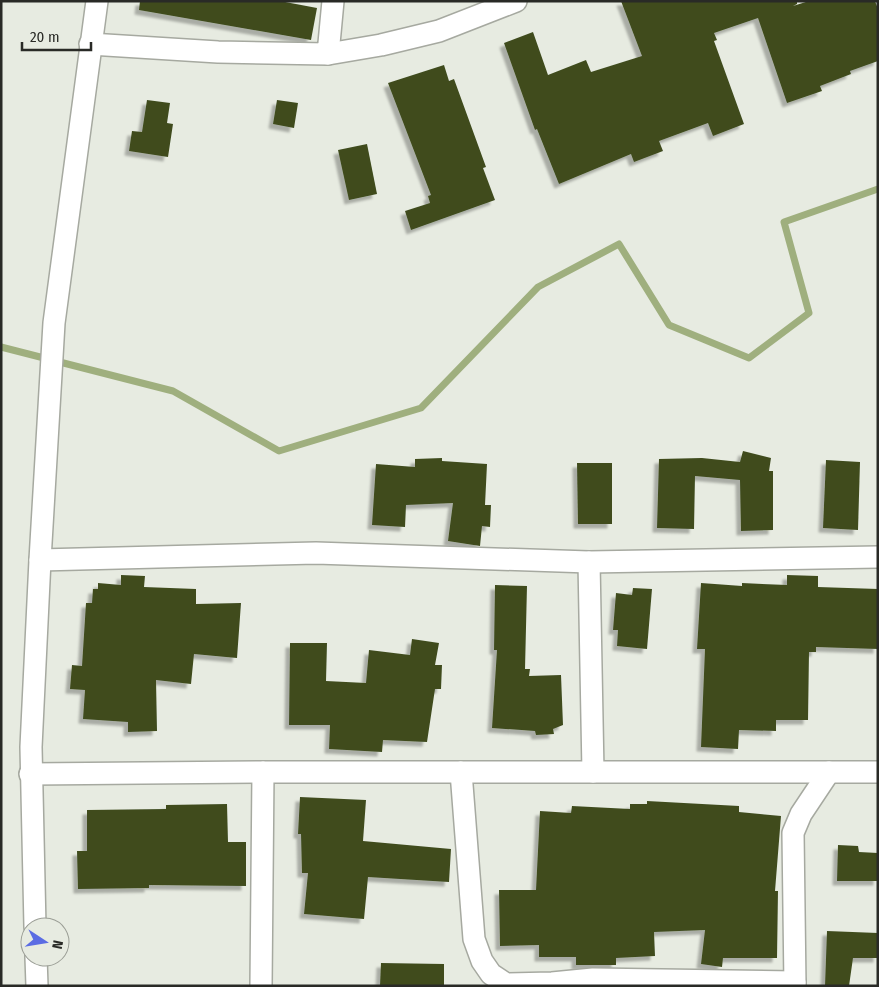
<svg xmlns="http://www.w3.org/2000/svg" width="879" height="987" font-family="'Fira Sans Condensed',sans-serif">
  <defs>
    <filter id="shadow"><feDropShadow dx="-4.5" dy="4.5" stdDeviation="1" flood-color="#0004"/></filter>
  </defs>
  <rect width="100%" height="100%" fill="#e7ebe1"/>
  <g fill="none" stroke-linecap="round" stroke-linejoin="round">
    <path stroke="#9faf7e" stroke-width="7" d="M1,347l172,44 106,60 142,-43 117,-121 81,-43 50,81 80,33 60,-45 -25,-91 94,-33"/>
  </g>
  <g fill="#3f4c1f" filter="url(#shadow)">
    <path d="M140,1h140l37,7 -6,32 -172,-30z"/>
    <path d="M621,1h176v3l-4,2 16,-5h66l3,8v52l-28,10 1,3 -31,12 2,5 -35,12 -29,-85 -44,15 3,7 -3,1 30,83 -31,12 -5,-13 -49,18 4,10 -29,11 -3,-8 -72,30 -22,-55 -2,1 -31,-87 29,-11 15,43 38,-15 5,12 51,-16z"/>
    <path d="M444,65l5,16 5,-2 32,88 -3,1 12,32 -84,30 -6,-19 25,-8 -2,-7 3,-1 -43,-112z"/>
    <path d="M147,100l23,3 -3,20 6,1 -5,33 -39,-6 3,-20 10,1z"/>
    <path d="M277,100l21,3 -4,25 -21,-4z"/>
    <path d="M367,144l10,50 -28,6 -11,-50z"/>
    <path d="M743,451l28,7 -2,13h4v59l-32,1 -1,-51 -45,-4 -1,53 -37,-1 2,-69 43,-1 38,4z"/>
    <path d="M442,458v3l45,3 -2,41h6l-1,22 -8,-1 -2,20 -32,-5 5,-38 -47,2 -1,22 -33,-2 4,-61 39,3v-8z"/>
    <path d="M826,460l34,2 -2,68 -35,-2z"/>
    <path d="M577,463h35v61h-34z"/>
    <path d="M121,575l24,1 -1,11 52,2v15l45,-1 -4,55 -43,-4 -3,30 -35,-4 1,51 -29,1v-10l-45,-3 2,-29 -15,-1 2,-24 10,1 4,-63h6l1,-14h5v-6l23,2z"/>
    <path d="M787,575l31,1v11l60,2v60l-62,-2v5h-7l-1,68h-32v11l-37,-1 -1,19 -37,-2 4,-98h-8l4,-66 41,3v-3l45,2z"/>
    <path d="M495,585l32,1 -2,83h5l-1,7 32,-1 2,50 -10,4 1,5 -18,1 -1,-4 -43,-3 5,-78h-3z"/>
    <path d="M633,588l19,1 -5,60 -30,-3 1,-16h-5l3,-37 16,2z"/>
    <path d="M412,639l27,4 -4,22h7l-1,24h-6l-8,53 -44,-2 -1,12 -53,-3 1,-24h-41l1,-82h37l-1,38 40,2 3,-33 41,5z"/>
    <path d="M300,797l66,3 -3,41 88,8 -2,33 -81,-5 -4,42 -60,-5 4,-41h-6l-1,-39h-3z"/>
    <path d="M647,801l92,5v6l42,4 -6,75h3l-1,67h-54l-1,9 -21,-3 4,-34 -51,2 1,24 -39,2v7h-40v-8h-37v-12l-39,1 -1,-56h37l4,-79 31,2 1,-7 58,3v-5h17z"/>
    <path d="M227,804l1,38h18v44l-97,-1v3l-71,1 -1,-38h10v-41l79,-1v-4z"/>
    <path d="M838,845l20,1 1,6 19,1v28h-41z"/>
    <path d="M827,931l51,2v25h-25l-4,28h-24z"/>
    <path d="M381,963l63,1v22h-64z"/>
  </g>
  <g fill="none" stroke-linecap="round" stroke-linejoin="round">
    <defs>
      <g id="street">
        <path d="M90,44l128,8 110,2 5,-53"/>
        <path d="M328,54l53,-9 58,-14 77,-30"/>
        <path d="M40,560l276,-7 273,9 289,-5"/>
        <path d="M589,562l4,210"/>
        <path d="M461,772l13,167 8,22 9,13 15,10 46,-1 41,-4 202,3"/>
        <path d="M30,774l233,-2h615"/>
        <path d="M35,927l-4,-180 9,-187 14,-237 43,-322"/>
        <path d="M36,957l1,29"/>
        <path d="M261,986l2,-214"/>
        <path d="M795,986l-2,-153 8,-19 28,-42"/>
      </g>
    </defs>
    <use href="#street" stroke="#a6a9a0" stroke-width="24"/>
    <use href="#street" stroke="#fff" stroke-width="21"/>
  </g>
  <rect width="879" height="987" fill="none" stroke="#292a26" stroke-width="5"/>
  <g transform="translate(45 942) rotate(102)"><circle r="24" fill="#e7ebe1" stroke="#9b9e96"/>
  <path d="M0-4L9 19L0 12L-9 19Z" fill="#5b6ce3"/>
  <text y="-8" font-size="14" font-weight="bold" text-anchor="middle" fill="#292a26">N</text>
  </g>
  <path d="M22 42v8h69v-8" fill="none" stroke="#292a26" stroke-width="2.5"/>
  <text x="30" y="42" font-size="15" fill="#292a26" stroke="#e7ebe1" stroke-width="4" paint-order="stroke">20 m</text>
</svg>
